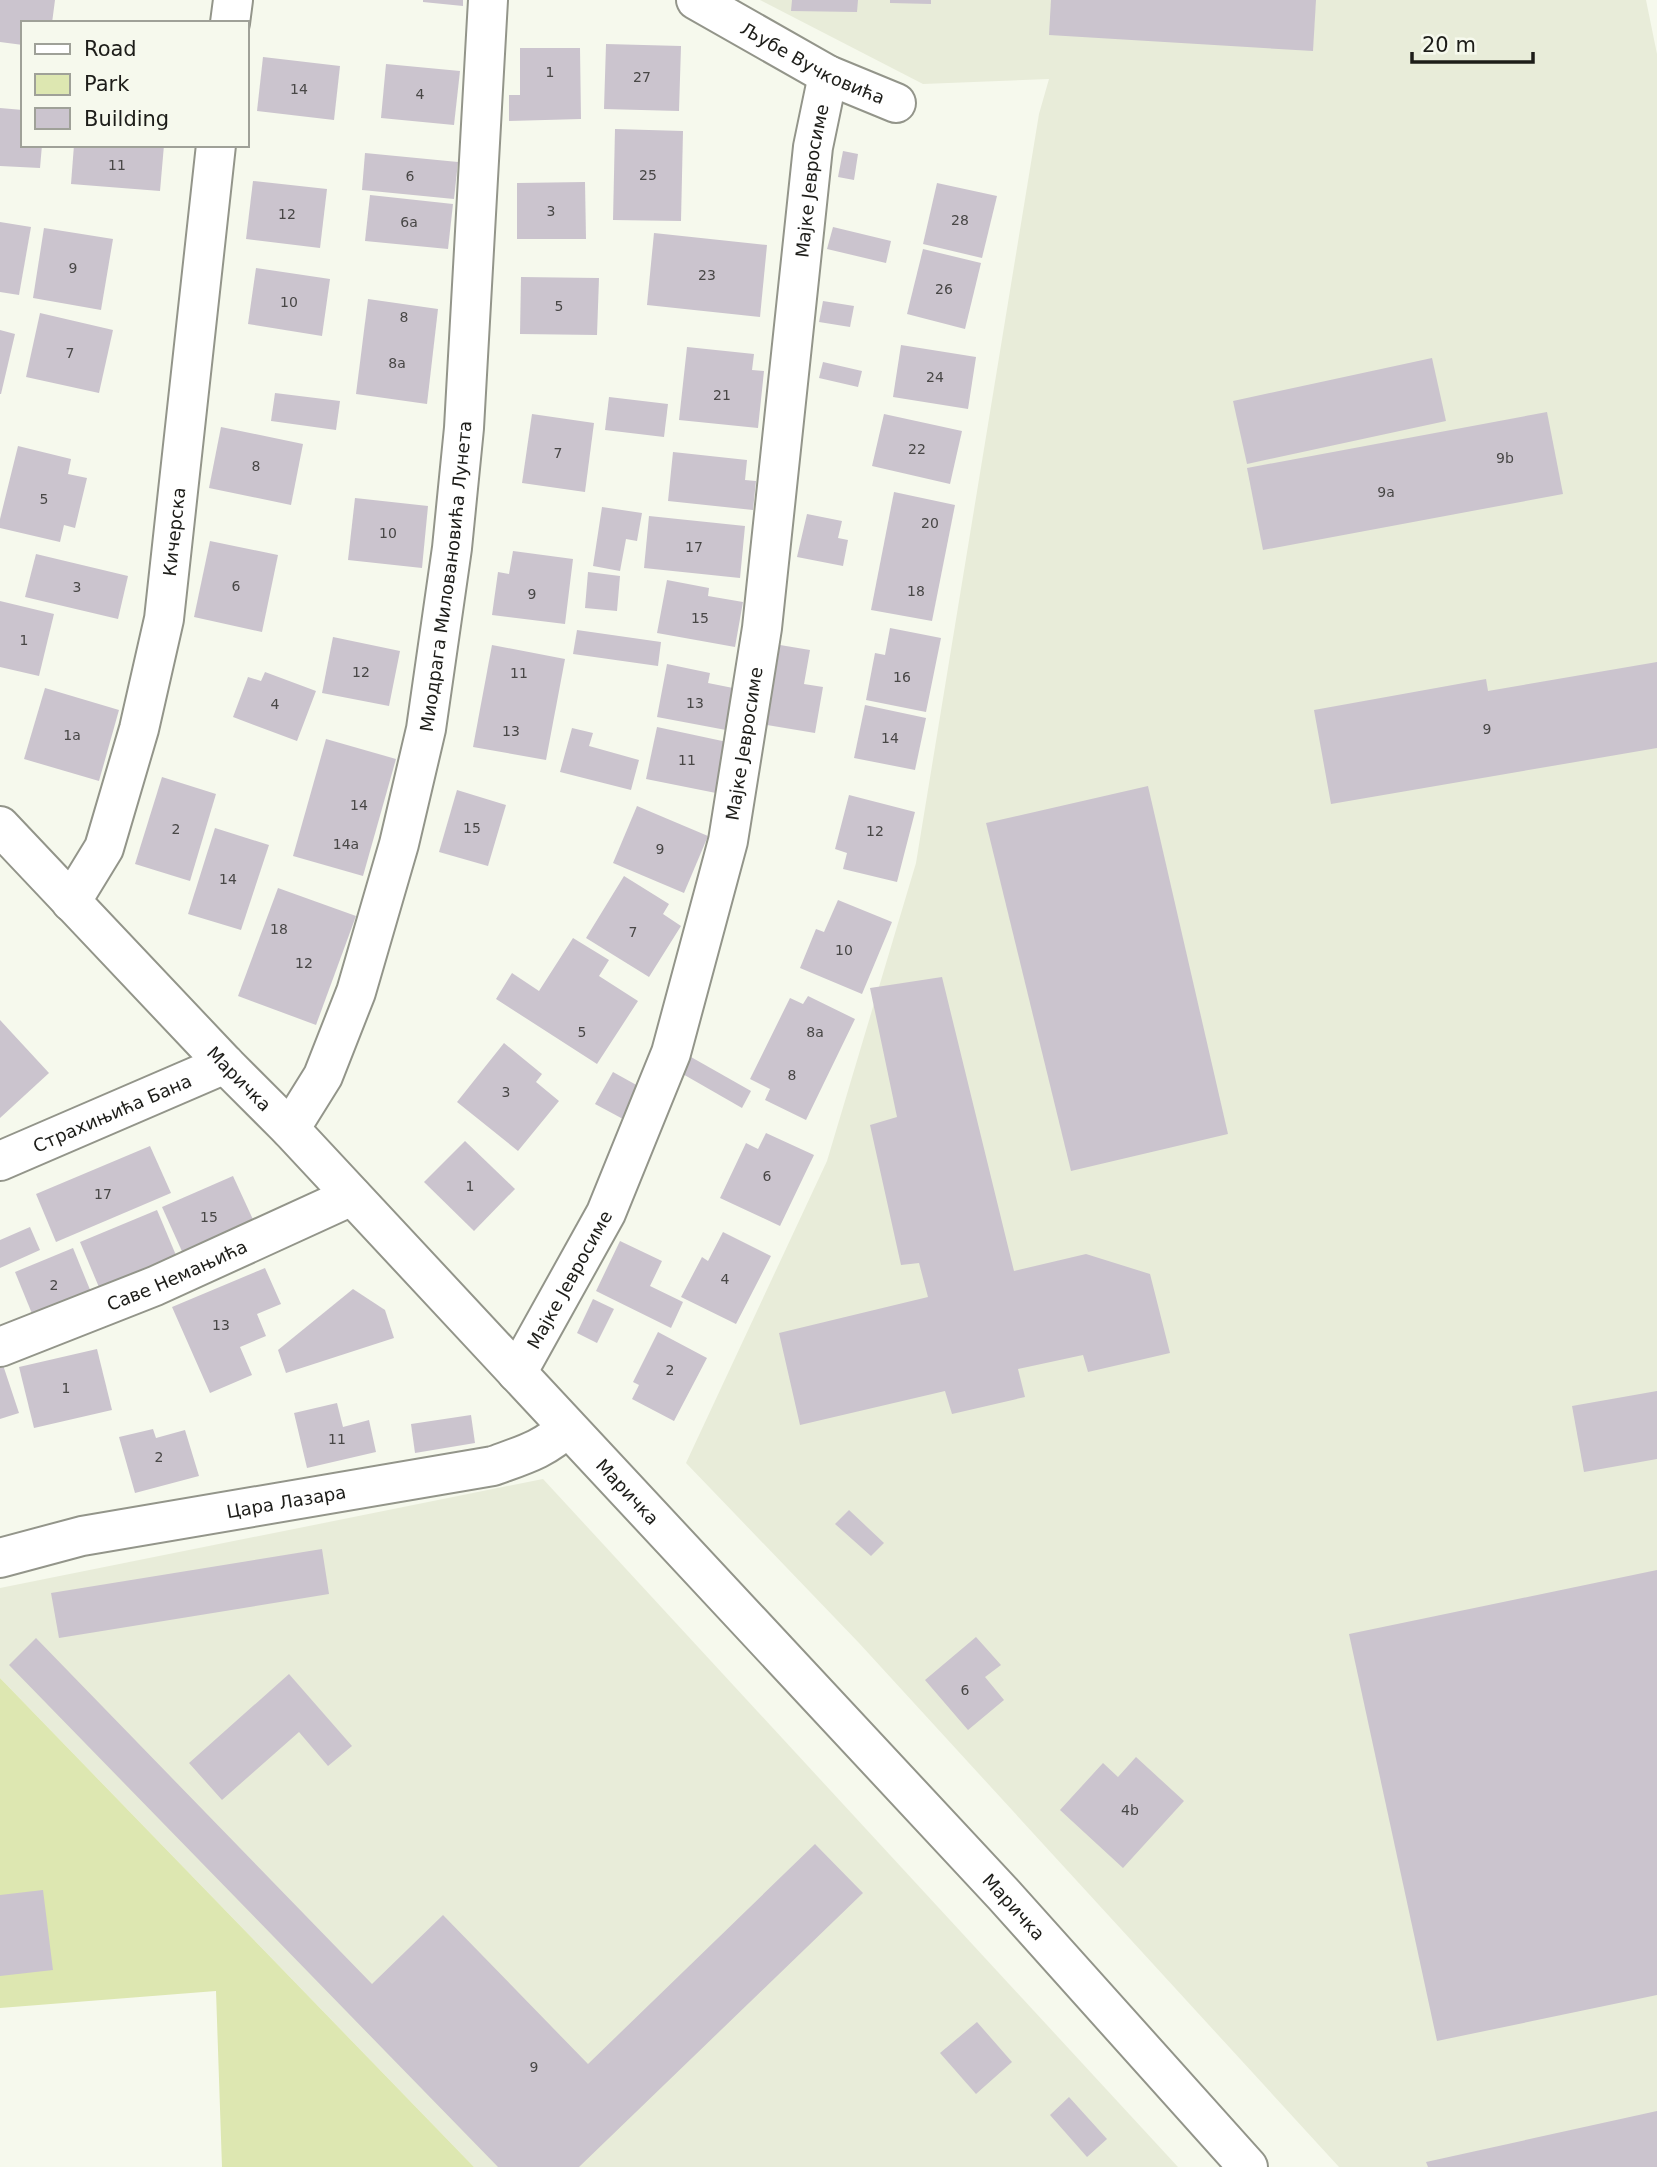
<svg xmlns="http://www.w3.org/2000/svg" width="1657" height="2167" font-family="'DejaVu Sans',sans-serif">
  <rect width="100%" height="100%" fill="#f6f9ed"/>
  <g fill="#e8ecd9">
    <path d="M760,0h886l11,54v2113h-318l-480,-524 -173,-180 141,-302 89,-298 123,-749 10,-35 -126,5z"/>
    <path d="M543,1479l635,688h-704l-474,-489v-90z"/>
  </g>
  <path fill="#dde7b1" d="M0,1678l474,489h-252l-6,-176 -216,17z"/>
  <g fill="#cbc4ce">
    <path d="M0,0h55l-3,23h-29v22l-23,-3z"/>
    <path d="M423,0h40v6l-40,-4z"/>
    <path d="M792,0h66l-1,12 -66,-1z"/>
    <path d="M890,0h41v4l-41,-1z"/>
    <path d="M1051,0h265l-3,51 -264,-16z"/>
    <path d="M606,44l75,2 -2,65 -75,-2z"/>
    <path d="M520,48h60l1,71 -72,2v-26h11z"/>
    <path d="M263,57l77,9 -6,54 -77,-9z"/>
    <path d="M386,64l74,7 -6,54 -73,-7z"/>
    <path d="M0,108l23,2v35h19l-2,23 -40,-2z"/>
    <path d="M615,129l68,2 -2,90 -68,-1z"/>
    <path d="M74,145h90l-4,46 -89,-7z"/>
    <path d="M843,151l15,3 -4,26 -16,-3z"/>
    <path d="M365,153l93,9 -4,37 -92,-9z"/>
    <path d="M253,181l74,8 -7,59 -74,-9z"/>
    <path d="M585,182l1,57h-69v-56z"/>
    <path d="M937,183l60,13 -15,62 -59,-14z"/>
    <path d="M370,195l83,9 -5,45 -83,-8z"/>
    <path d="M0,222l31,5 -12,68 -19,-3z"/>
    <path d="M833,227l58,14 -5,22 -59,-14z"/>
    <path d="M44,228l69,11 -12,71 -68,-12z"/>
    <path d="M654,233l113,12 -7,72 -113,-12z"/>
    <path d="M923,249l58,14 -16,66 -58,-15z"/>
    <path d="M256,268l74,11 -8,57 -74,-12z"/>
    <path d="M521,277l78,1 -2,57 -77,-1z"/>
    <path d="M368,299l70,10 -11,95 -71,-10z"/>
    <path d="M823,301l31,5 -4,21 -31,-5z"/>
    <path d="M40,313l73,17 -14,63 -73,-16z"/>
    <path d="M0,330l15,4 -14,60h-1z"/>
    <path d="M901,345l75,12 -8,52 -75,-12z"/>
    <path d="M687,347l67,7 -2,16 12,1 -6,57 -79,-8z"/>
    <path d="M1432,358l14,63 -199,43 -14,-63z"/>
    <path d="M823,362l39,9 -4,16 -39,-9z"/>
    <path d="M275,393l65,8 -4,29 -65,-9z"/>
    <path d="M609,397l59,7 -4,33 -59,-7z"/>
    <path d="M1547,412l16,82 -300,56 -16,-82z"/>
    <path d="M532,414l62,9 -9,69 -63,-9z"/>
    <path d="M884,414l78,17 -12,53 -78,-18z"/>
    <path d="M221,427l82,17 -12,61 -82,-17z"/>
    <path d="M18,446l53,13 -3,15 19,4 -12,50 -11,-3 -4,17 -60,-14v-9z"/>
    <path d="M673,452l74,8 -2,20 11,1 -3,29 -85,-9z"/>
    <path d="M894,492l61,13 -23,116 -61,-11z"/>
    <path d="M355,498l73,8 -6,62 -74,-8z"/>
    <path d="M602,507l40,6 -5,28 -11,-2 -6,32 -27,-5z"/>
    <path d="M807,514l35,7 -4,17 10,2 -5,26 -46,-9z"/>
    <path d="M649,516l96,10 -5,52 -96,-10z"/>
    <path d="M210,541l68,14 -16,77 -68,-15z"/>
    <path d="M513,551l60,8 -8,65 -73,-9 6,-43 11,2z"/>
    <path d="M36,554l92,22 -10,43 -93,-22z"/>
    <path d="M588,572l32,4 -3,35 -32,-3z"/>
    <path d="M667,580l42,8 -1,8 35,6 -8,45 -78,-14z"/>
    <path d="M0,601l54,13 -15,62 -39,-9z"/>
    <path d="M890,628l51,10 -15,74 -60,-12 9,-47 10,2z"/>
    <path d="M577,630l84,12 -3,24 -85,-12z"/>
    <path d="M333,637l67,14 -11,55 -67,-13z"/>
    <path d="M492,645l73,14 -19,101 -73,-13z"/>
    <path d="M780,645l30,5 -6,34 19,3 -8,46 -48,-8z"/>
    <path d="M1657,662v86l-326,56 -17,-94 172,-31 2,12z"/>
    <path d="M667,664l43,9 -2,10 25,5 -7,42 -69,-13z"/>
    <path d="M265,672l51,19 -19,50 -64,-24 15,-40 13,4z"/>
    <path d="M45,688l74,22 -20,71 -75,-22z"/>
    <path d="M865,705l61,13 -11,52 -61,-12z"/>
    <path d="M657,727l70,15 -11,51 -70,-14z"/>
    <path d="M572,728l21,5 -4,13 50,14 -8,30 -71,-18z"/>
    <path d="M326,739l70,20 -33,117 -70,-20z"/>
    <path d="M162,777l54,17 -26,87 -55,-17z"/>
    <path d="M1148,786l80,348 -157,37 -85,-348z"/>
    <path d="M457,790l49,15 -18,61 -49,-14z"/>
    <path d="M849,795l66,17 -18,70 -54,-13 4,-16 -12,-4z"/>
    <path d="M637,806l71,30 -24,57 -71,-30z"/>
    <path d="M215,828l54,17 -28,85 -53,-16z"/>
    <path d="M624,876l45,28 -6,10 18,12 -32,51 -63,-39z"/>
    <path d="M278,888l78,28 -40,109 -78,-29z"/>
    <path d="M838,900l54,22 -30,72 -62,-26 16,-39 8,3z"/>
    <path d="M573,938l36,22 -10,16 39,25 -41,63 -101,-65 16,-26 27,18z"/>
    <path d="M942,977l72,294 72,-17 64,20 20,79 -82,19 -5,-17 -65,14 7,28 -73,17 -7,-23 -145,34 -21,-92 149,-36 -9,-34 -18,2 -31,-140 27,-8 -27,-129z"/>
    <path d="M808,996l47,23 -49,101 -41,-20 5,-11 -20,-10 40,-81 13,6z"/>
    <path d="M0,1020l49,53 -49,45z"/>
    <path d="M504,1043l38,31 -6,8 23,19 -41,50 -61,-49z"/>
    <path d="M691,1057l60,34 -9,17 -61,-35z"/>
    <path d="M613,1072l27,15 -17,32 -28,-15z"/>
    <path d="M766,1133l48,22 -34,71 -60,-28 26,-55 12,6z"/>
    <path d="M465,1141l50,48 -41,42 -50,-49z"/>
    <path d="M150,1146l21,47 -115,49 -20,-48z"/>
    <path d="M233,1176l23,50 -71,32 -23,-51z"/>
    <path d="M157,1210l21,50 -77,32 -21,-50z"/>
    <path d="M30,1227l10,23 -40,18v-28z"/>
    <path d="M723,1232l48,24 -35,68 -55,-27 21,-40 6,4z"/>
    <path d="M620,1241l42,20 -12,25 33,16 -12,26 -75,-37z"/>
    <path d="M73,1248l20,49 -58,24 -20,-49z"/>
    <path d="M265,1268l16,36 -24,10 9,22 -26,11 12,28 -42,18 -38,-86z"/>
    <path d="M353,1289l32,21 9,28 -108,35 -8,-23z"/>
    <path d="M593,1299l21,10 -17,34 -20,-10z"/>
    <path d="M658,1332l49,26 -33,63 -42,-22 7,-14 -6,-3z"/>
    <path d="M97,1349l15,61 -78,18 -15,-61z"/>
    <path d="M0,1356l19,57 -19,6z"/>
    <path d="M1657,1391v68l-73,13 -12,-66z"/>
    <path d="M337,1403l6,24 26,-7 7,32 -69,16 -13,-55z"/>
    <path d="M471,1415l4,28 -60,10 -4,-29z"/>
    <path d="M153,1429l3,9 29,-8 14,46 -64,17 -16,-56z"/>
    <path d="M849,1510l35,33 -13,13 -36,-32z"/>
    <path d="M322,1549l7,45 -270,44 -8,-45z"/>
    <path d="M1657,1570v425l-220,46 -88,-407z"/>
    <path d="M976,1637l25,28 -16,12 19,23 -36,30 -43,-50z"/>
    <path d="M36,1638l336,346 71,-69 145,149 227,-220 48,49 -284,274h-81l-489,-502z"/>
    <path d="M289,1674l63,72 -24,20 -29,-34 -77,68 -33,-37z"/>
    <path d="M1136,1757l48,44 -61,67 -63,-58 43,-47 15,14z"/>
    <path d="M43,1890l10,80 -53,6v-81z"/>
    <path d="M977,2022l35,40 -36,32 -36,-41z"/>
    <path d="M1069,2097l38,42 -20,18 -37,-42z"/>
    <path d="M1657,2111v56h-229l-2,-5z"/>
  </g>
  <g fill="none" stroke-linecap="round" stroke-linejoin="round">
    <defs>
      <g id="minor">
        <path id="s1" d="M696,0l132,75 68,28"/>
        <path d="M230,23l3,-23"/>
        <path id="s2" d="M0,826l225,238 65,65 714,766 244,272"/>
        <path id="s3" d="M71,902l33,-54 35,-119 25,-110 52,-474"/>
        <path id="s4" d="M290,1129l33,-53 33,-84 43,-148 27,-115 26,-181 12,-120 24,-428"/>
        <path id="s5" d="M0,1161l225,-97"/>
        <path id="s6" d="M0,1347l155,-61 197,-90"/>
        <path id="s7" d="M517,1373l89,-160 65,-160 57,-212 34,-213 51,-481 15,-72"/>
        <path id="s8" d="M0,1558l82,-22 411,-70c27,-10 53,-17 73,-38"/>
      </g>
    </defs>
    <use href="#minor" stroke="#93958a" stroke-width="42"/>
    <use href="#minor" stroke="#fff" stroke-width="38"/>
  </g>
  <g text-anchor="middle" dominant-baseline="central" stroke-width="5" stroke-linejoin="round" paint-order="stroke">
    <g font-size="14" fill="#484746">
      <text x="550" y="72">1</text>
      <text x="642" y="77">27</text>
      <text x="299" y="89">14</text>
      <text x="420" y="94">4</text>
      <text x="117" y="165">11</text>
      <text x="648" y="175">25</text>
      <text x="410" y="176">6</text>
      <text x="551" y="211">3</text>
      <text x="287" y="214">12</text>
      <text x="960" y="220">28</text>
      <text x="409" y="222">6a</text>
      <text x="73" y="268">9</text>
      <text x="707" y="275">23</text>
      <text x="944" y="289">26</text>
      <text x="289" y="302">10</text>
      <text x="559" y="306">5</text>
      <text x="404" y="317">8</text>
      <text x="70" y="353">7</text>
      <text x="397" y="363">8a</text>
      <text x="935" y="377">24</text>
      <text x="722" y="395">21</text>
      <text x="917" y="449">22</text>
      <text x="558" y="453">7</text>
      <text x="1505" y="458">9b</text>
      <text x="256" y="466">8</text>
      <text x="1386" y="492">9a</text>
      <text x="44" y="499">5</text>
      <text x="930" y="523">20</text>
      <text x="388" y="533">10</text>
      <text x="694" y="547">17</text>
      <text x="236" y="586">6</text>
      <text x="77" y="587">3</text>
      <text x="916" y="591">18</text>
      <text x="532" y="594">9</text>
      <text x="700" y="618">15</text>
      <text x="24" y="640">1</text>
      <text x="361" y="672">12</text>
      <text x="519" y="673">11</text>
      <text x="902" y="677">16</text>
      <text x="695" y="703">13</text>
      <text x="275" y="704">4</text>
      <text x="1487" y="729">9</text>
      <text x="511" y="731">13</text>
      <text x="72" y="735">1a</text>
      <text x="890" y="738">14</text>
      <text x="687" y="760">11</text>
      <text x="359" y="805">14</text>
      <text x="472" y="828">15</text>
      <text x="176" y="829">2</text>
      <text x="875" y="831">12</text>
      <text x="346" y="844">14a</text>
      <text x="660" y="849">9</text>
      <text x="228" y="879">14</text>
      <text x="279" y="929">18</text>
      <text x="633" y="932">7</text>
      <text x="844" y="950">10</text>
      <text x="304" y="963">12</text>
      <text x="582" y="1032">5</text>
      <text x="815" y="1032">8a</text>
      <text x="792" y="1075">8</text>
      <text x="506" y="1092">3</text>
      <text x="767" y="1176">6</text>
      <text x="470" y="1186">1</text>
      <text x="103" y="1194">17</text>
      <text x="209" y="1217">15</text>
      <text x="725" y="1279">4</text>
      <text x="54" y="1285">2</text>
      <text x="221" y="1325">13</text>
      <text x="670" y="1370">2</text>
      <text x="66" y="1388">1</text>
      <text x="337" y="1439">11</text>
      <text x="159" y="1457">2</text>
      <text x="965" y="1690">6</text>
      <text x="1130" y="1810">4b</text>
      <text x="534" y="2067">9</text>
    </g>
    <g font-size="18" fill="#1d1d19" stroke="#f6f9ed">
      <text stroke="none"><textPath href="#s1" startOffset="133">Љубе Вучковића</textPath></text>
      <text stroke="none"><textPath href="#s7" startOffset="1241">Мајке Јевросиме</textPath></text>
      <text stroke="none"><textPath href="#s3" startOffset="388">Кичерска</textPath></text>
      <text stroke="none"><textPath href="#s4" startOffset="579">Миодрага Миловановића Лунета</textPath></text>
      <text stroke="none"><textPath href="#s7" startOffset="674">Мајке Јевросиме</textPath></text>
      <text stroke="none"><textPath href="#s2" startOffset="348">Маричка</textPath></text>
      <text stroke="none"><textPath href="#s5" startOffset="122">Страхињића Бана</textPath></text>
      <text stroke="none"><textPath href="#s6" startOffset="191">Саве Немањића</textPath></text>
      <text stroke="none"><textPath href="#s7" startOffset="107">Мајке Јевросиме</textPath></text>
      <text stroke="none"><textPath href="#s2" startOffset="915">Маричка</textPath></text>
      <text stroke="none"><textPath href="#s8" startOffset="292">Цара Лазара</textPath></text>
      <text stroke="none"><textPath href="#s2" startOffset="1482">Маричка</textPath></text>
    </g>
  </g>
  <rect x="21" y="21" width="228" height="126" fill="#f6f9ed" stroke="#9fa198" stroke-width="2"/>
  <rect x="35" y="44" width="35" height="10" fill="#ffffff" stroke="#9fa198" stroke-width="2"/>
  <text x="84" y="56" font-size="21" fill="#1d1d19">Road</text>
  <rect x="35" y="74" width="35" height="21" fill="#dde7b1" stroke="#9fa198" stroke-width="2"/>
  <text x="84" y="91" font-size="21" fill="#1d1d19">Park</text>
  <rect x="35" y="108" width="35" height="21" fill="#cbc4ce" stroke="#9fa198" stroke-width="2"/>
  <text x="84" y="126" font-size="21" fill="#1d1d19">Building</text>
  <path d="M1412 52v10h121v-10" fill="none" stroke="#1d1d19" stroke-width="3.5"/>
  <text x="1422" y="52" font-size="21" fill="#1d1d19" stroke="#f6f9ed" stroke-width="5" paint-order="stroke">20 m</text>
</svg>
